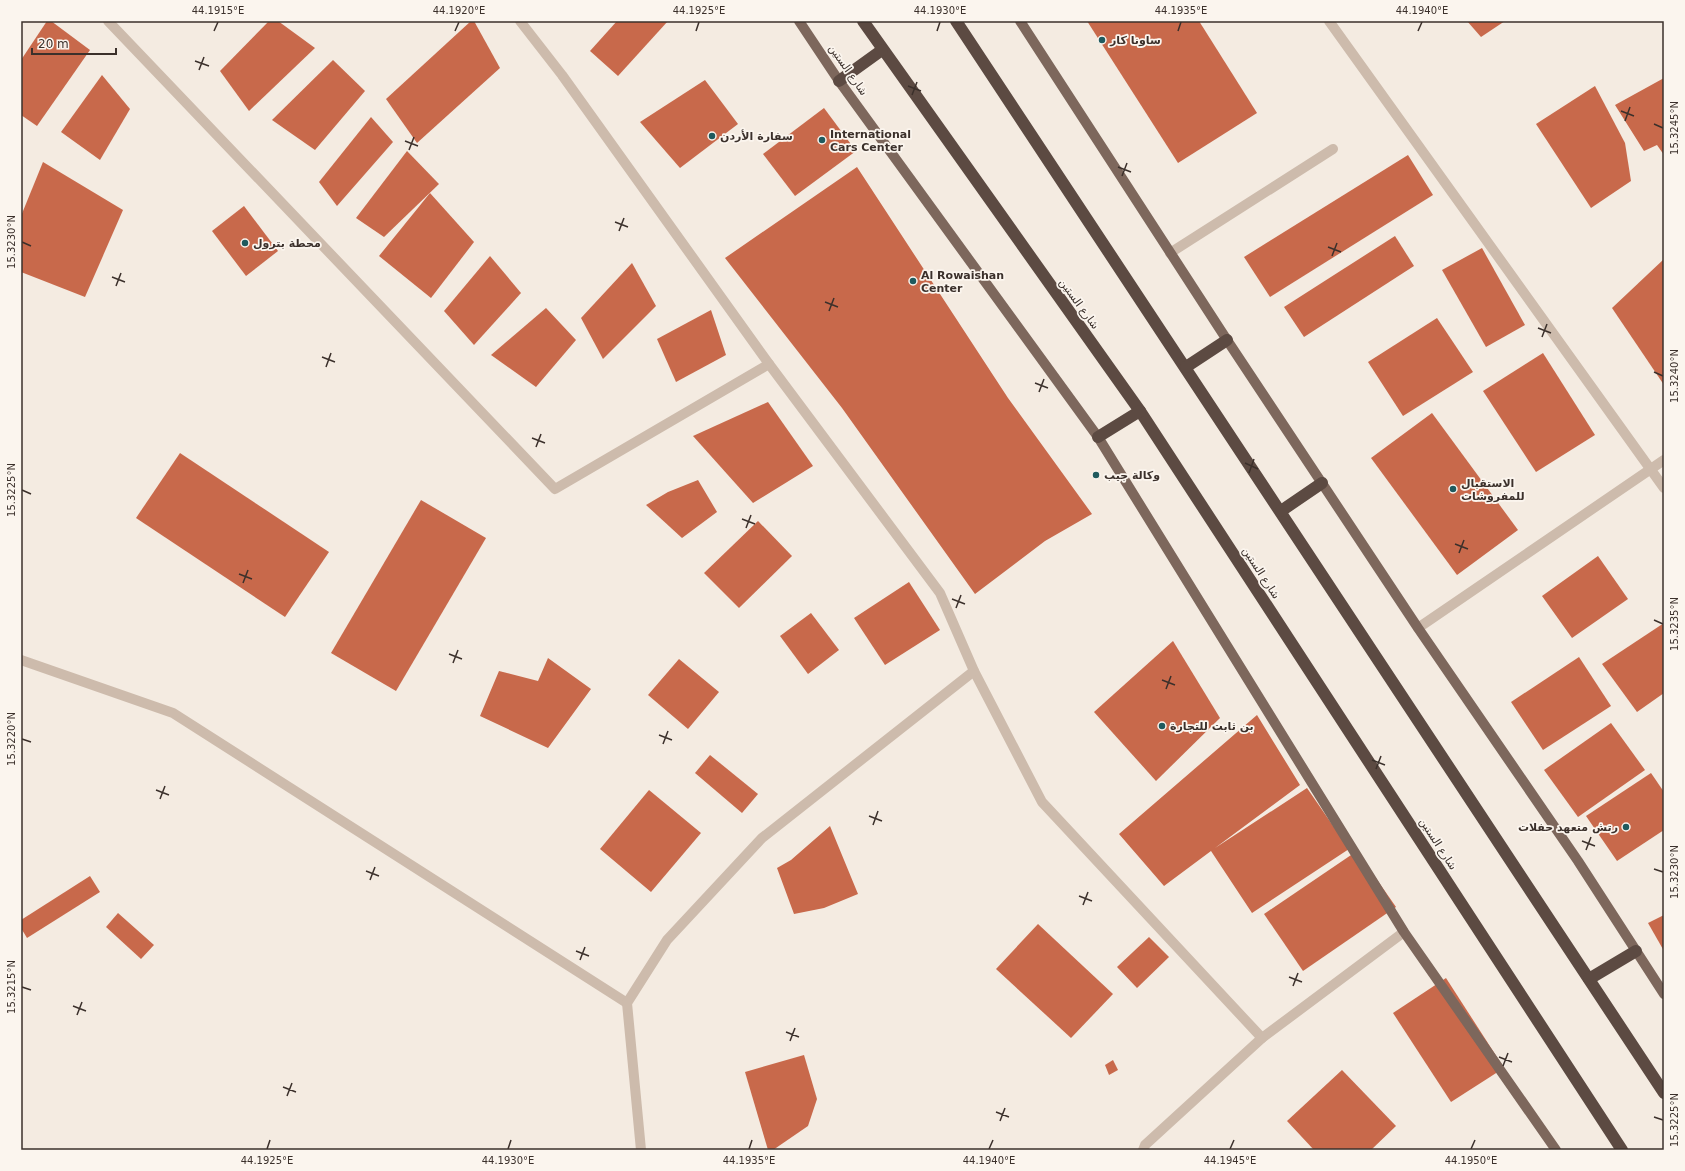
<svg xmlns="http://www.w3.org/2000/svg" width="1685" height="1171" font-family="'DejaVu Sans',Cairo,sans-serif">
  <rect width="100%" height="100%" fill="#f4ebe1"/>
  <g fill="#c8694b">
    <path d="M47,21h4l39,29 -53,76 -16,-11v-55z"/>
    <path d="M269,21h9l37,27 -66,63 -29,-40z"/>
    <path d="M471,21h3l26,47 -83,75 -31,-44z"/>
    <path d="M617,21h51l-50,55 -28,-25z"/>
    <path d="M1087,21h112l58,92 -79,50z"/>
    <path d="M1467,21h38l-24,16z"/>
    <path d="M333,60l32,31 -50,59 -43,-30z"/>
    <path d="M102,75l28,34 -30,51 -39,-28z"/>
    <path d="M1664,78v77l-7,-10 -13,6 -29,-46z"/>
    <path d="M705,80l33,44 -58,44 -40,-46z"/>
    <path d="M1595,86l30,57 6,38 -40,27 -55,-84z"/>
    <path d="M824,108l32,43 -61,45 -32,-42z"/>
    <path d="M371,117l22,25 -56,64 -18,-24z"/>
    <path d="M407,151l32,33 -55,53 -28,-19z"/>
    <path d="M1408,155l25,40 -163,102 -26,-40z"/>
    <path d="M43,162l80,48 -38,87 -64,-25v-56z"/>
    <path d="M857,167l151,231 84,116 -47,27 -70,53 -133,-186 -117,-150z"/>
    <path d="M430,193l44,49 -43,56 -52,-42z"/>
    <path d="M244,206l34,45 -32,25 -34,-45z"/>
    <path d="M1395,236l19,30 -110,71 -20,-30z"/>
    <path d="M1482,248l43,77 -39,22 -44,-77z"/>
    <path d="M490,256l31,37 -47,52 -30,-34z"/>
    <path d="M1664,259v126l-52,-77z"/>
    <path d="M632,263l24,43 -53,53 -22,-41z"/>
    <path d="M546,308l30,32 -40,47 -45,-32z"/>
    <path d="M711,310l15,45 -50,27 -19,-43z"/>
    <path d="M1437,318l36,54 -70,44 -35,-54z"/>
    <path d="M1543,353l52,82 -59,37 -53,-81z"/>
    <path d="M768,402l45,64 -60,37 -60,-67z"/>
    <path d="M1432,413l86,117 -61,45 -86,-117z"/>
    <path d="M180,453l149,99 -44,65 -149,-99z"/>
    <path d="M698,480l19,32 -35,26 -36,-33 22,-13z"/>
    <path d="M421,500l65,38 -90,153 -65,-38z"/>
    <path d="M758,521l34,35 -53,52 -35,-35z"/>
    <path d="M1598,556l30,43 -56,39 -30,-42z"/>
    <path d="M909,582l31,48 -55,35 -31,-47z"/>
    <path d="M811,613l28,37 -31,24 -28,-38z"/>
    <path d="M1664,623v70l-27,19 -35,-48z"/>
    <path d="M1173,641l47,77 -64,63 -62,-69z"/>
    <path d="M1579,657l32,49 -68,44 -32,-48z"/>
    <path d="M548,658l43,31 -43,59 -68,-32 19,-45 39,10z"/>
    <path d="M679,659l40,33 -31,37 -40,-34z"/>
    <path d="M1257,715l43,70 -85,63 92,-60 42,61 -97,64 -41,-62 -47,35 -45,-52z"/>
    <path d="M1611,723l34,47 -67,47 -34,-47z"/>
    <path d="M710,755l48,39 -16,19 -47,-40z"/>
    <path d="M1651,773l13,19v38l-47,31 -31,-45z"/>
    <path d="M649,790l52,43 -50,59 -51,-43z"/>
    <path d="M830,826l28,68 -34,14 -30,6 -17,-46 14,-8z"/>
    <path d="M1357,851l39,56 -93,64 -39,-57z"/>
    <path d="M90,876l10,16 -73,46 -6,-10v-8z"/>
    <path d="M118,913l36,32 -13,14 -35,-32z"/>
    <path d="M1664,915v36l-16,-28z"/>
    <path d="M1038,924l75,70 -42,44 -75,-69z"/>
    <path d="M1149,937l20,20 -32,31 -20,-21z"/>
    <path d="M1446,978l58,90 -53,34 -58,-89z"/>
    <path d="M804,1055l13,44 -9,27 -35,24h-5l-23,-78z"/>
    <path d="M1113,1060l5,10 -9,5 -4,-10z"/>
    <path d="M1342,1070l54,56 -25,24h-57l-27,-29z"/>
  </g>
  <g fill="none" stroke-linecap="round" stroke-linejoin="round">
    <path stroke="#cdbbac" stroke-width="10" d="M1170,253l163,-104"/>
    <g stroke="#cdbbac" stroke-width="10">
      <path d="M108,21l447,468 214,-125"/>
      <path d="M520,21l42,54 207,289 171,229 34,78 68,131 220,236"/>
      <path d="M1329,21l335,467"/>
      <path d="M1418,628l246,-168"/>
      <path d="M21,660l152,53 454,290"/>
      <path d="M641,1150l-14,-147 40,-63 95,-102 212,-167"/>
      <path d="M1143,1150l2,-5 117,-107 142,-106"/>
    </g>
    <g stroke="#7d675c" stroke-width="10">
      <path d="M799,21l40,60 259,356 306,495 152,218"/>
      <path d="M1020,21l207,319 191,288 160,233 86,133"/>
    </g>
    <g stroke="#5c4a42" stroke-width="12">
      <path d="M863,21l277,390 482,739"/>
      <path d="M956,21l708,1072"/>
      <path d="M839,81l43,-31"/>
      <path d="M1186,367l41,-27"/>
      <path d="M1098,437l42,-26"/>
      <path d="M1281,511l41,-28"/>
      <path d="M1589,979l47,-28"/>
    </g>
  </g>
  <path fill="none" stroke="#3b302b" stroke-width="1.5" d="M214,31l4,-9M455,31l4,-9M696,31l3,-9M937,31l3,-9M1178,31l3,-9M1418,31l4,-9M195,61l14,5M199,70l5,-13M908,86l13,5M912,95l5,-13M1621,111l13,5M1625,121l5,-14M1654,124l9,4M405,141l13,5M409,150l5,-13M1118,167l13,5M1122,176l5,-13M615,222l13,5M619,231l5,-13M22,242l9,4M1328,247l13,5M1332,256l5,-13M112,277l13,5M116,286l5,-13M825,302l13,5M829,311l5,-13M1538,328l13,5M1542,337l5,-13M322,357l13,5M326,367l5,-14M1654,372l9,4M1035,383l13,5M1039,392l5,-13M532,438l13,5M536,447l5,-13M1245,463l13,6M1249,473l5,-14M22,490l9,4M742,519l13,5M746,528l5,-13M1455,544l13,5M1459,553l5,-13M239,574l13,5M243,583l5,-13M952,599l13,5M956,608l5,-13M1654,620l9,4M449,654l13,5M453,663l5,-13M1162,680l13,5M1166,689l5,-13M659,735l13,5M22,739l9,3M663,744l5,-13M1372,760l13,5M1376,769l5,-13M156,790l13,5M160,799l5,-13M869,816l13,5M873,825l5,-14M1582,841l13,5M1586,850l5,-13M1654,869l9,3M366,871l13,5M370,880l5,-13M1079,896l13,5M1083,905l5,-13M576,951l13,5M580,960l5,-13M1289,977l13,5M1293,986l5,-13M22,987l9,3M73,1006l13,5M77,1015l5,-13M786,1032l13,5M790,1041l5,-13M1499,1057l13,5M1503,1066l5,-13M283,1087l13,5M287,1096l5,-13M996,1112l13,5M1654,1117l9,3M1000,1121l5,-13M267,1149l3,-9M508,1149l3,-9M749,1149l3,-9M989,1149l4,-9M1230,1149l4,-9M1471,1149l4,-9"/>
  <g fill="#1f5a5e" stroke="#fbf5ee" stroke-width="1.5">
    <circle cx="1102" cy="40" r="4"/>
    <circle cx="712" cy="136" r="4"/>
    <circle cx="822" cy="140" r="4"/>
    <circle cx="245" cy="243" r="4"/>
    <circle cx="913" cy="281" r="4"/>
    <circle cx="1096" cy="475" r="4"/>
    <circle cx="1453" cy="489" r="4"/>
    <circle cx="1162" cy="726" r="4"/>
    <circle cx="1626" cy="827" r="4"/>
  </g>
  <g text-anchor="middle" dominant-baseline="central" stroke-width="3.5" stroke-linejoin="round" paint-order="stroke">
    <g font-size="11" font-weight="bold" fill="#3b302b" stroke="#fbf5ee" text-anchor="start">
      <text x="1110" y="40">ساونا كار</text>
      <text x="830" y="134">International<tspan x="830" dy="13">Cars Center</tspan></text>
      <text x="720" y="136">سفارة الأردن</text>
      <text x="253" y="243">محطة بترول</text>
      <text x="921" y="275">Al Rowaishan<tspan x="921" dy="13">Center</tspan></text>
      <text x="1104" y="475">وكالة جيب</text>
      <text x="1461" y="483">الاستقبال<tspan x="1461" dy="13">للمفروشات</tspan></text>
      <text x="1170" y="726">بن ثابت للتجارة</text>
      <text x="1618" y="827" text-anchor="end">رتش متعهد حفلات</text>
    </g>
    <g font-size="11" fill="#3b302b" stroke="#fbf5ee">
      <text transform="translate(848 70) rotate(55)">شارع الستين</text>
      <text transform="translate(1079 304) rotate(54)">شارع الستين</text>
      <text transform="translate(1261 573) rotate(57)">شارع الستين</text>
      <text transform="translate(1438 844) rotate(57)">شارع الستين</text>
    </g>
  </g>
  <rect width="1685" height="1171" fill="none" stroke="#fbf5ee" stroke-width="44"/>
  <path d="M32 48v6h84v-6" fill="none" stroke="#3b302b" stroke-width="2"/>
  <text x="38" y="48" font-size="12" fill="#3b302b" stroke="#fbf5ee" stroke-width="3" paint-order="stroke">20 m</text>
  <rect x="22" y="22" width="1641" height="1127" fill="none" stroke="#3b302b" stroke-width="1.5"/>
  <g font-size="10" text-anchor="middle" fill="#3b302b">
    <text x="218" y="14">44.1915°E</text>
    <text x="459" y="14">44.1920°E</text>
    <text x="699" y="14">44.1925°E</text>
    <text x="940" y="14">44.1930°E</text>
    <text x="1181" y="14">44.1935°E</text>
    <text x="1422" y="14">44.1940°E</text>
    <text transform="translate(1674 128) rotate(-90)" y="4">15.3245°N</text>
    <text transform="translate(11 242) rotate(-90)" y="4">15.3230°N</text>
    <text transform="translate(1674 376) rotate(-90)" y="4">15.3240°N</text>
    <text transform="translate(11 490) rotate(-90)" y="4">15.3225°N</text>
    <text transform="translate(1674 624) rotate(-90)" y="4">15.3235°N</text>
    <text transform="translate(11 739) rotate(-90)" y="4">15.3220°N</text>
    <text transform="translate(1674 872) rotate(-90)" y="4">15.3230°N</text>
    <text transform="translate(11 987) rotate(-90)" y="4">15.3215°N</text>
    <text transform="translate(1674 1120) rotate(-90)" y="4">15.3225°N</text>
    <text x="267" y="1164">44.1925°E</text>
    <text x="508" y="1164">44.1930°E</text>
    <text x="749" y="1164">44.1935°E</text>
    <text x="989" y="1164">44.1940°E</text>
    <text x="1230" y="1164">44.1945°E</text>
    <text x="1471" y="1164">44.1950°E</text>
  </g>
</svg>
